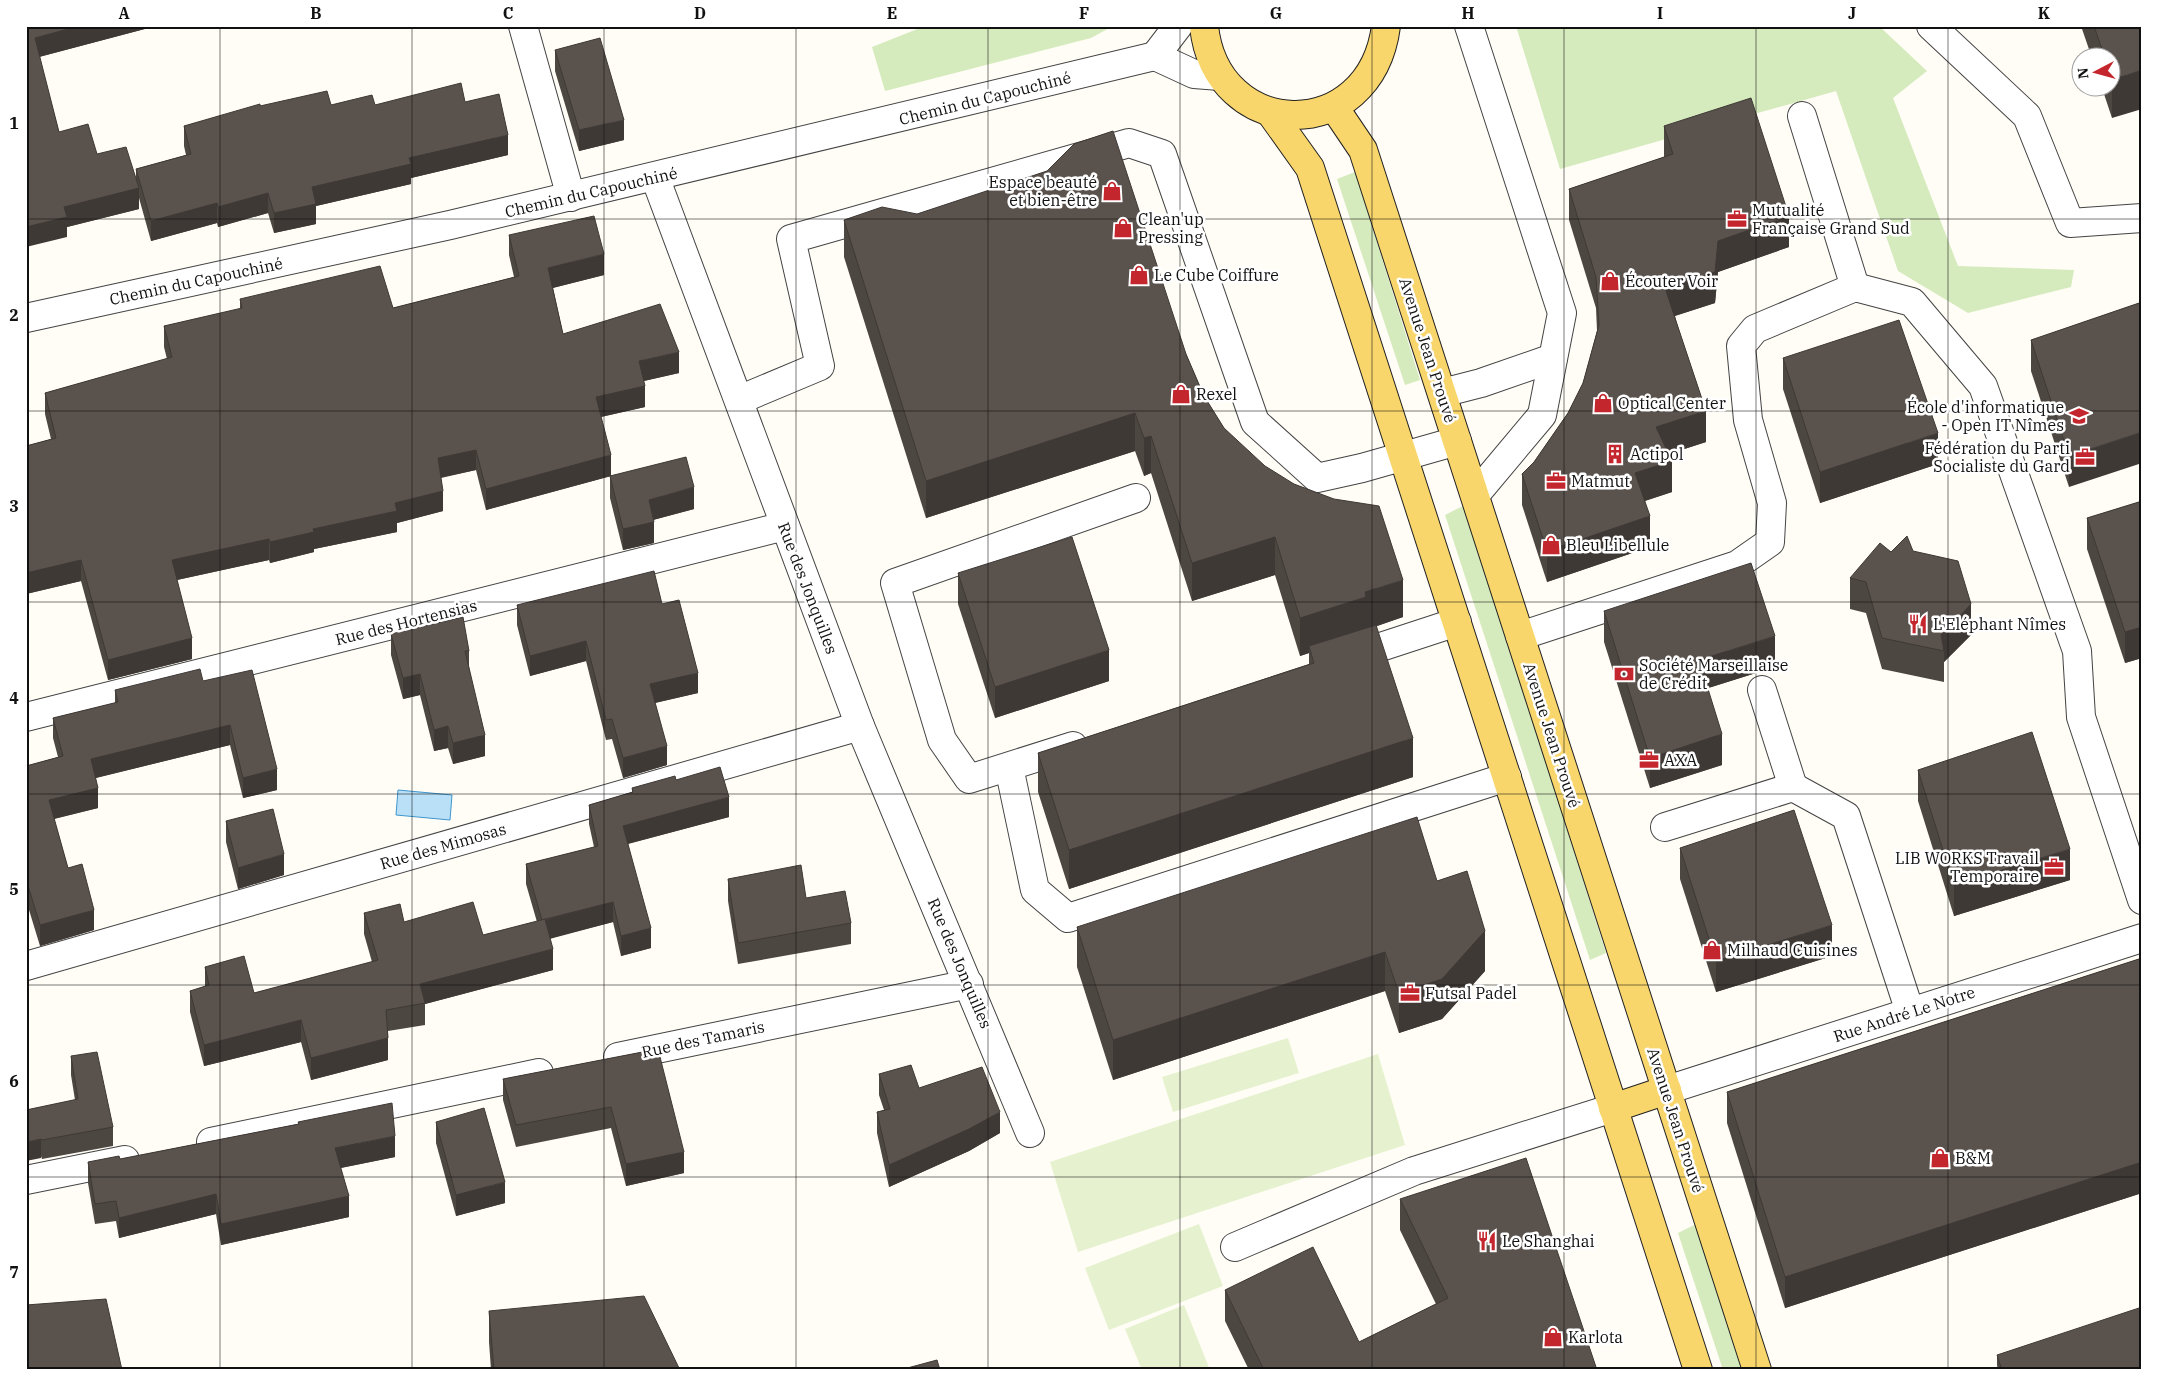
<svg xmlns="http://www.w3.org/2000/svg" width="2168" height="1396" font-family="'IBM Plex Serif',serif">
  <rect width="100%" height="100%" fill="#fffdf5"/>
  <g fill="#d5ebbd">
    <path d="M925,26h188l-22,12 -206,53 -13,-44z"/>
    <path d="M1516,26h363l48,45 -34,27 65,168 116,4 -3,17 -103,26 -70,-42 -62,-180 -276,78z"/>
    <path d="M1355,172l65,208 -15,5 -68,-206z"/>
    <path d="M1465,505l141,448 -16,7 -145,-445z"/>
    <path d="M1696,1224l48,146h-21l-45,-137z"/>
  </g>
  <g fill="#e6f2cf">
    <path d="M1288,1038l11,35 -126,39 -11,-35z"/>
    <path d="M1378,1054l27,91 -327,107 -28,-90z"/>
    <path d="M1199,1224l24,62 -114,44 -24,-62z"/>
    <path d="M1184,1305l26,65h-68l-17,-41z"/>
  </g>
  <path fill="#b9e0f7" stroke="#3f96cf" d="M398,790l54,5 -2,25 -54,-5z"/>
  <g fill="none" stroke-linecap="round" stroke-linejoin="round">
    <defs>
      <g id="minor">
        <path d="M523,26l48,171"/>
        <path d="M1469,26l93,287 -20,102 -67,80"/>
        <path d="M1931,26l96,90 43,107 72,-5"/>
        <path d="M1155,56l39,18 26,2"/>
        <path d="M1155,56l23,-30"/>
        <path d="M1802,116l53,171"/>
        <path d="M655,177l205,549 170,407"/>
        <path d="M26,318l424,-93 705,-169"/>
        <path d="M1442,393l39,-10 72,-25"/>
        <path d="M739,400l81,-34 -29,-127 338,-96 33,11 93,268 62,56 45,-10 95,-27"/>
        <path d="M1520,636l217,-71 33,-23 2,-39 -24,-83 -7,-74 14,-17 100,-42 57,15 71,84 94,265 4,66 61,183"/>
        <path d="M1347,658l110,-36"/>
        <path d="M1762,690l31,97"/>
        <path d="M26,717l759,-191"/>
        <path d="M1073,746l-104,33 -27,-39 -47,-157 241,-85"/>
        <path d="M1009,767l26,123 33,28 439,-141"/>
        <path d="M1665,827l128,-40 53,29 64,196"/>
        <path d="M26,966l834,-240"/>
        <path d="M618,1057l351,-73"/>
        <path d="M1667,1090l475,-152"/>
        <path d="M211,1142l328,-69"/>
        <path d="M26,1180l99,-20"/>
        <path d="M1235,1247l179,-76 199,-63"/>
      </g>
      <g id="major">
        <path d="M1204,26c12,116 166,121 182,0"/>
        <path d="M1334,107l29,43 394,1220"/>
        <path d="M1270,112l40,56 388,1202"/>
        <path d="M1613,1108l54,-18"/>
      </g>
    </defs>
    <use href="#minor" stroke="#444" stroke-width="30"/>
    <use href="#major" stroke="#222" stroke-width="30"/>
    <use href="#minor" stroke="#fff" stroke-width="28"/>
    <use href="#major" stroke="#f9d66b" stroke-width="28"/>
  </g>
  <g fill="#4d4742">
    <path d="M26,26h130l-117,31 20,75 38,22 39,27v-12l50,-14 -2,-9v-20l76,-20 115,-1 90,-3 43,53 -97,23v6l-95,22v18l-42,9 -6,-20 -50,14 -1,-4 -66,18 -12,-43v11l-72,18v10z"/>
    <path d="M2081,26h61l-30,92 -10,-30h8v-30h-18z"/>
    <path d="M555,50l69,90 -45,11 -24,-80z"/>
    <path d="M1664,126l125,121 -71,25 -3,31 -40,13 31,126 -37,12 3,38 -27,9 5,46 -103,35 -25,-77v-31l12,-12 34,-49 15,-30 14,-52 -1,-23 -27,-88v-31l95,-32z"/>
    <path d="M844,220l342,134 18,42 20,32 179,189 -27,9 37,151 -344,112 -31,-97v-39l271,-89v-11l-9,3 -25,-81 -83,26 -41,-128 -7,3 -9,-25 -209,67 -82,-261z"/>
    <path d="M509,235l95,40 -51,13 10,46 116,39 -35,8 1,26 -44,10 10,59 -125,34 -10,-40 -35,8 2,33 -46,12v9l-83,17v3l-44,11 -1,-3 -92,20 15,79 -84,21 -27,-99 -55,13v-148l25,-7 -6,-25v-21l122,-34 -3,-12v-21l76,-17v-10l153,9 121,-31 -5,-22z"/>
    <path d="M2142,302l-73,185 -38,-116v-31z"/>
    <path d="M1783,358l155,106 -118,39 -37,-114z"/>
    <path d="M610,476l84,33 -41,11 1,23 -31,7 -13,-52z"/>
    <path d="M2142,501v157l-17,5 -38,-114v-31z"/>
    <path d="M1913,551l58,84 -27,27v20l-62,-13 -16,-56 -16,-4v-31l41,-26z"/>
    <path d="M958,573l151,108 -114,37 -37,-114z"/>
    <path d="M662,604l36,89 -43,10 12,62 -44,13 -11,-39 -6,1 -20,-79 -56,15 -13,-51v-20z"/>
    <path d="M1604,611l171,56 -67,21 14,77 -72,23 -46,-146z"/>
    <path d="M391,634l78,17v16l16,89 -32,8 -5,-16 -14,3 -14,-56 -17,4 -12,-44z"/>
    <path d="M203,681l74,109 -34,8 -13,-53 -134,33 2,30 -44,11 14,49 26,62 -54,16 -14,-46v-134l32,-9 -5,-19v-20l62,-15v-13z"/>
    <path d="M1918,770l152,110 -116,36 -36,-115z"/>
    <path d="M676,780l53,37 -101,27 23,104 -30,8 -8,-34 -63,16 3,32 -128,34v21l-37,6v29l-77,20 -10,-38 -97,24 -14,-54v-21l15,-5v-19l49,26 118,-31 -8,-28v-21l40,9 79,13 54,-13 -11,-38v-20l68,-17 -5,-23v-19l43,-13v-4z"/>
    <path d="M226,821l58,54 -46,14 -12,-47z"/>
    <path d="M1680,848l152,108 -116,36 -36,-113z"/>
    <path d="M728,879l78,19 45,25v21l-113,20 -10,-63z"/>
    <path d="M1437,881l48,90 -43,48 -43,14 -14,-42 -272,89 -36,-113v-40z"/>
    <path d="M2142,958v235l-357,115 -58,-185v-31z"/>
    <path d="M658,1049l26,124 -58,13 -15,-58 -95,19 -13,-47v-21z"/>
    <path d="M71,1056l42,71v19l-71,13 -16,-49 49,-10 -4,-25z"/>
    <path d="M879,1074l40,14 81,45 -31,18 -80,36 -12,-54v-21l7,-2 -5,-15z"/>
    <path d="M298,1122l97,35 -54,11 8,49 -128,28 -5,-31 -97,24 -3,-17 -21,3 -7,-41v-21l32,-3 178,-35z"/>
    <path d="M436,1122l69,81 -49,13 -20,-73z"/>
    <path d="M1400,1199l197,171h-348l-24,-49v-31l134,52 77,-38 -36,-74z"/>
    <path d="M489,1311l191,59h-189l-2,-28z"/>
    <path d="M1997,1355l145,15h-144l-1,-5z"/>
  </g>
  <g fill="#3f3936">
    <path d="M79,26h77l-121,32v-20z"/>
    <path d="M2142,70v39l-30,9v-38z"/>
    <path d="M624,120v20l-45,11v-21z"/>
    <path d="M508,135v20l-97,23v6l-95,22v18l-42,9v-20l38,-26 97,-29z"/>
    <path d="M139,188v21l-72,18v10l-41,10v-20l38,-20z"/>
    <path d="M268,193v20l-50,14v-20z"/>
    <path d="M217,203v20l-66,18v-20z"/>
    <path d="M1789,216v31l-71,25 -3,31 -50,16v-31l53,-47z"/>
    <path d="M604,254v21l-56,14v-21z"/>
    <path d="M679,352v21l-40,9v-21z"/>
    <path d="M645,386v21l-49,11v-21z"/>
    <path d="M1706,411v31l-50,16v-31z"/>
    <path d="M1135,413v38l-209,67v-37z"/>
    <path d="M2142,432v31l-73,24v-31z"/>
    <path d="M1938,433v31l-118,39v-31z"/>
    <path d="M1151,436v37l-7,3v-38z"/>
    <path d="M476,450v20l-38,8v-20z"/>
    <path d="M611,455v21l-125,34v-21z"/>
    <path d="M1672,461v31l-37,12v-31z"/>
    <path d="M694,487v22l-45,12v-21z"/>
    <path d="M443,491v20l-46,12v9l-83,17v3l-44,11v-21l125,-39z"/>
    <path d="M1650,516v31l-103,35v-31z"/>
    <path d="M654,522v21l-31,7v-21z"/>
    <path d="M1275,537v38l-83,26v-38z"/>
    <path d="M269,539v21l-97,21v-21z"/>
    <path d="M81,560v21l-55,13v-21z"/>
    <path d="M1403,580v37l-37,13 -57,16v7l-9,3v-38l65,-26z"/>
    <path d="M1971,604v31l-27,27v-11l-3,-16z"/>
    <path d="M2142,627v31l-17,5v-31z"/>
    <path d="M1775,636v31l-76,24v-31z"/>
    <path d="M192,638v21l-84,21v-20z"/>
    <path d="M586,641v20l-56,15v-20z"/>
    <path d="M1109,650v31l-114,37v-31z"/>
    <path d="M698,673v20l-48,11v-20z"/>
    <path d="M420,674v21l-17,4v-21z"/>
    <path d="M230,725v20l-139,34v-20z"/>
    <path d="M448,726v22l-14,3v-21z"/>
    <path d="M1722,734v31l-72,23v-30z"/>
    <path d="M485,735v21l-32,8v-21z"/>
    <path d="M1413,738v39l-344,112v-39z"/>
    <path d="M667,746v19l-44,13v-20z"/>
    <path d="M277,769v21l-34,8v-20z"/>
    <path d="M98,788v20l-49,12v-20z"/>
    <path d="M729,797v20l-106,28v-19z"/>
    <path d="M2070,849v31l-116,36v-31z"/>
    <path d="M284,854v21l-46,14v-21z"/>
    <path d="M613,902v20l-71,19v-20z"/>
    <path d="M94,910v20l-54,16v-21z"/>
    <path d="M1832,925v31l-116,36v-31z"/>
    <path d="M651,928v20l-30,8v-20z"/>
    <path d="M1485,931v40l-43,48 -43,14v-40z"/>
    <path d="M553,949v21l-128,34 -5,-20z"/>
    <path d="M1385,952v39l-272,89v-40z"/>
    <path d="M301,1020v22l-97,24v-21z"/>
    <path d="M388,1038v22l-77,20v-22z"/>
    <path d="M1000,1112v21l-31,18 -80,36v-22z"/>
    <path d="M395,1136v21l-60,12v-21z"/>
    <path d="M41,1139v19l-15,3v-19z"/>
    <path d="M684,1152v21l-58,13v-22z"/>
    <path d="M2142,1162v31l-357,115v-31z"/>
    <path d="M505,1182v21l-49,13v-21z"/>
    <path d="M216,1194v20l-97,24v-20z"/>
    <path d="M349,1196v21l-128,28v-21z"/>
  </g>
  <g fill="#5a524d" stroke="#3f3936">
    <path d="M26,26h53l-44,12 24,94 29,-8 9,30 29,-7 13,41 -75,19 3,10 -41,10z"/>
    <path d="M2094,26h48v44l-30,10 -2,-5v-17h-5z"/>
    <path d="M600,38l24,82 -45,10 -24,-80z"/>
    <path d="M461,83l4,19 34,-8 9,41 -99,23 2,6 -99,23 4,17 -42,9 -6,-20 -50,14 -1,-4 -66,18 -15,-52 55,-15 -7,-28 76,-22v2l67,-15 4,14 41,-10 3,10z"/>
    <path d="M1751,98l38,118 -71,25 -3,31 -50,16 41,123 -50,16 16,34 -37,12 15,43 -103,35 -25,-77 12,-12 34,-49 15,-30 16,-58 -3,-48 -27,-88 104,-35 -9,-28z"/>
    <path d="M1113,131l73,223 18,42 20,32 41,38 29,18 40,15 45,7 24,74 -38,12 1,5 -66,21 -25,-81 -83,26 -41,-127 -7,2 -9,-25 -209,68 -82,-261 38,-13 35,7 130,-43 27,-27z"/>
    <path d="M594,216l10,38 -56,14 15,66 97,-30 19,48 -40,9 6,25 -49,11 15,58 -125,34 -10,-39 -38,8 5,33 -48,12 2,8 -84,18 1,3 -44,10 -1,-3 -97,21 20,78 -84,22 -27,-100 -55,13v-127l30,-8 -11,-45 127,-36 -8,-31 78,-18 -2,-9 140,-33 13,42 126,-32 -10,-41z"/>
    <path d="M2142,302v130l-73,24 -38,-116z"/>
    <path d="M1899,320l39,113 -118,39 -37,-114z"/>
    <path d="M686,457l8,30 -45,13 5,22 -31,7 -13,-53z"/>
    <path d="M2142,501v126l-17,5 -38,-114z"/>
    <path d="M1907,536l6,15 45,10 13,43 -30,31 3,16 -62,-13 -16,-56 -16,-4 30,-35 11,9z"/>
    <path d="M1072,537l37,113 -114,37 -37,-114z"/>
    <path d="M1751,563l24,73 -76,24 23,74 -72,24 -46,-147z"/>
    <path d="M654,571l8,33 17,-4 19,73 -48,11 17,62 -44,12 -11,-39 -6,1 -20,-79 -56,15 -13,-51z"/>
    <path d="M463,617l6,34h-4l20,84 -32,8 -5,-17 -14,4 -14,-56 -17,4 -12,-44z"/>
    <path d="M1376,625l37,113 -344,112 -31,-97 276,-90 -5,-17z"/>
    <path d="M200,669l3,12 49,-11 25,99 -34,9 -13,-53 -139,34 7,29 -49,12 19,68 14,-4 12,46 -54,15 -14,-46v-113l37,-10 -10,-38 65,-16 -3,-12z"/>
    <path d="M2032,732l38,117 -116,36 -36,-115z"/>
    <path d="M720,767l9,30 -106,29 28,102 -30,8 -8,-34 -71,18 -16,-56 72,-18 -9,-41 44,-13 -1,-4 43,-12 1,4z"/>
    <path d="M273,809l11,45 -46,14 -12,-47z"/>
    <path d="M1794,810l38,115 -116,36 -36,-113z"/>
    <path d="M1417,817l20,64 30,-10 18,60 -43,48 -43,14 -14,-41 -272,88 -36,-113z"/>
    <path d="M801,865l5,33 39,-7 6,32 -113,20 -10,-64z"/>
    <path d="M473,902l10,33 62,-16 8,30 -133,35 5,19 -39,7 2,28 -77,20 -10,-38 -97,25 -14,-54 19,-6 -4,-18 39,-11 10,37 124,-33 -14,-47 36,-9 4,18z"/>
    <path d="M2142,958v204l-357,115 -58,-185z"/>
    <path d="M658,1049l26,103 -58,12 -15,-57 -95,18 -13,-46z"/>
    <path d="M97,1052l16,75 -71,13 -1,-1 -15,3v-32l52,-11 -7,-43z"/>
    <path d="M911,1065l8,23 63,-21 18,45 -31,17 -80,36 -12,-53 13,-3 -11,-35z"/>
    <path d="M392,1103l3,33 -60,12 14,48 -128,28 -5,-30 -97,24 -3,-17 -21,3 -7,-42 31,-6 1,3 179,-35 -1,-2z"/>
    <path d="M484,1108l21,74 -49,13 -20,-73z"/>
    <path d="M1526,1158l71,212h-333l-39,-80 88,-43 46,95 89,-44 -48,-99z"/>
    <path d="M644,1296l36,74h-186l-5,-59z"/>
    <path d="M106,1299l16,71h-96v-65z"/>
    <path d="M2142,1307v63h-140l-5,-15z"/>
    <path d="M937,1360l3,10h-40z"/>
  </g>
  <path fill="none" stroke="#111" stroke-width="1" stroke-opacity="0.55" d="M220,26v1344M412,26v1344M604,26v1344M796,26v1344M988,26v1344M1180,26v1344M1372,26v1344M1564,26v1344M1756,26v1344M1948,26v1344M26,219h2116M26,411h2116M26,602h2116M26,794h2116M26,985h2116M26,1177h2116"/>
  <defs>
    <symbol id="shop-bare" viewBox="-9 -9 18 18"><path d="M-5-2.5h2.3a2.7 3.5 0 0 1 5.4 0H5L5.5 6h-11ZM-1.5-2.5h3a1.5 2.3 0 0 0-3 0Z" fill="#c4262e" stroke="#fff" stroke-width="2.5" paint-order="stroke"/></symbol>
    <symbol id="office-bare" viewBox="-9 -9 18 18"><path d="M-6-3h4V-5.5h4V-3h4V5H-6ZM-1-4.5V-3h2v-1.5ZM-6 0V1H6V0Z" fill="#c4262e" stroke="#fff" stroke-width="2.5" paint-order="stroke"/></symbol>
    <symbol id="university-bare" viewBox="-9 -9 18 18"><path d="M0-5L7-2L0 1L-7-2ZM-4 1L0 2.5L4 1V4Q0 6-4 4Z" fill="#c4262e" stroke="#fff" stroke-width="2.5" paint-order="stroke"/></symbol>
    <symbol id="building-bare" viewBox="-9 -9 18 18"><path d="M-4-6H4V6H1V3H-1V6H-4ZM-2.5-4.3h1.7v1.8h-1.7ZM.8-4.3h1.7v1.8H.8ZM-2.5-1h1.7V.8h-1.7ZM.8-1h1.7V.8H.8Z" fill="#c4262e" stroke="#fff" stroke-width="2.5" paint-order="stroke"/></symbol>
    <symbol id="restaurant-bare" viewBox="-9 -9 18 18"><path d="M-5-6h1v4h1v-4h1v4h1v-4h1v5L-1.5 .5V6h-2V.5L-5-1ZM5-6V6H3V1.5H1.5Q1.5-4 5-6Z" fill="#c4262e" stroke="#fff" stroke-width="2.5" paint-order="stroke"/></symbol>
    <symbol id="bank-bare" viewBox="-9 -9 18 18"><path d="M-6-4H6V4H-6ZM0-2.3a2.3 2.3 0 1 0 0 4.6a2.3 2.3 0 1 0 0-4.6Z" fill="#c4262e" stroke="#fff" stroke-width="2.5" paint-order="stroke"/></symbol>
  </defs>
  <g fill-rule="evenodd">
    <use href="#shop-bare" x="1098" y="177" width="28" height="28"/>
    <use href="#office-bare" x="1723" y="205" width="28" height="28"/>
    <use href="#shop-bare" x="1109" y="214" width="28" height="28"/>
    <use href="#shop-bare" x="1125" y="261" width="28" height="28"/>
    <use href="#shop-bare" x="1596" y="267" width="28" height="28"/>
    <use href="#shop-bare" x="1167" y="380" width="28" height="28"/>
    <use href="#shop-bare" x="1589" y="389" width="28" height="28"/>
    <use href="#university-bare" x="2065" y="402" width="28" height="28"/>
    <use href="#building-bare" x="1601" y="440" width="28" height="28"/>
    <use href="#office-bare" x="2071" y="443" width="28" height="28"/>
    <use href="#office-bare" x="1542" y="467" width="28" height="28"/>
    <use href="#shop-bare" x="1537" y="531" width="28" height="28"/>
    <use href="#restaurant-bare" x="1904" y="610" width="28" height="28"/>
    <use href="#bank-bare" x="1610" y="660" width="28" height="28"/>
    <use href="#office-bare" x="1635" y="746" width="28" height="28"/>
    <use href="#office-bare" x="2040" y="853" width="28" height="28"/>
    <use href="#shop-bare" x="1698" y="936" width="28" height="28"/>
    <use href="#office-bare" x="1396" y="979" width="28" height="28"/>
    <use href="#shop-bare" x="1926" y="1144" width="28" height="28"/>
    <use href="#restaurant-bare" x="1473" y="1227" width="28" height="28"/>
    <use href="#shop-bare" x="1539" y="1323" width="28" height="28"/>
  </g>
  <g text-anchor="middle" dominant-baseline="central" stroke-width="5" stroke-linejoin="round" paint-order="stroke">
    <g font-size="16" fill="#111" stroke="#fff">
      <text transform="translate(985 98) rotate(-14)">Chemin du Capouchiné</text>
      <text transform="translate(591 192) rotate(-13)">Chemin du Capouchiné</text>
      <text transform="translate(196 281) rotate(-12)">Chemin du Capouchiné</text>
      <text transform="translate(1428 350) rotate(72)">Avenue Jean Prouvé</text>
      <text transform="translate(808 588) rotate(69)">Rue des Jonquilles</text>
      <text transform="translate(406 622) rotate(-14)">Rue des Hortensias</text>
      <text transform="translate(1552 735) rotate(72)">Avenue Jean Prouvé</text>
      <text transform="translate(443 846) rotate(-16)">Rue des Mimosas</text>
      <text transform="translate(960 963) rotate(67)">Rue des Jonquilles</text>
      <text transform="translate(1904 1014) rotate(-18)">Rue André Le Notre</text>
      <text transform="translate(703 1039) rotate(-12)">Rue des Tamaris</text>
      <text transform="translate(1676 1120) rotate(72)">Avenue Jean Prouvé</text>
    </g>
    <g font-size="16" fill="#111" stroke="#fff" text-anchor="start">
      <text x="1097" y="182" text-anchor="end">Espace beauté<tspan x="1097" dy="18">et bien-être</tspan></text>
      <text x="1752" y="210">Mutualité<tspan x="1752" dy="18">Française Grand Sud</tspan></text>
      <text x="1138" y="219">Clean'up<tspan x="1138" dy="18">Pressing</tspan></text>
      <text x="1154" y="275">Le Cube Coiffure</text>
      <text x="1625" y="281">Écouter Voir</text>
      <text x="1196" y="394">Rexel</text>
      <text x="1618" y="403">Optical Center</text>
      <text x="2064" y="407" text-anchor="end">École d'informatique<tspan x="2064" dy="18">- Open IT Nîmes</tspan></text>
      <text x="2070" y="448" text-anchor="end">Fédération du Parti<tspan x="2070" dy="18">Socialiste du Gard</tspan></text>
      <text x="1630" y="454">Actipol</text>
      <text x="1571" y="481">Matmut</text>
      <text x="1566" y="545">Bleu Libellule</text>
      <text x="1933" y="624">L'Eléphant Nîmes</text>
      <text x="1639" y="665">Société Marseillaise<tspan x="1639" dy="18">de Crédit</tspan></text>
      <text x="1664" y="760">AXA</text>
      <text x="2039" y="858" text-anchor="end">LIB WORKS Travail<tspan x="2039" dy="18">Temporaire</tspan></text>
      <text x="1727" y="950">Milhaud Cuisines</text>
      <text x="1425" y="993">Futsal Padel</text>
      <text x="1955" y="1158">B&amp;M</text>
      <text x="1502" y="1241">Le Shanghai</text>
      <text x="1568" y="1337">Karlota</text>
    </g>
  </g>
  <rect width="2168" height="1396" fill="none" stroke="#ffffff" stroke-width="55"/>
  <g transform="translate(2096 72) rotate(264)"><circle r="24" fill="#ffffff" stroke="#a0a0a0"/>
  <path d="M0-4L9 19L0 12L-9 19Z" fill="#c4262e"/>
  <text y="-8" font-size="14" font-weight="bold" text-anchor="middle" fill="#111111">N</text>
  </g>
  <rect x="28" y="28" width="2112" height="1340" fill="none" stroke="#111" stroke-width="2"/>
  <g font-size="16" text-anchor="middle" font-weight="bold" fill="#111">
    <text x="124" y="19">A</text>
    <text x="316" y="19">B</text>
    <text x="508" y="19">C</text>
    <text x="700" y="19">D</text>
    <text x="892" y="19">E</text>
    <text x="1084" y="19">F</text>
    <text x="1276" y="19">G</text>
    <text x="1468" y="19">H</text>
    <text x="1660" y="19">I</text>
    <text x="1852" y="19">J</text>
    <text x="2044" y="19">K</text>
    <text x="14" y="129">1</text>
    <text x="14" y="321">2</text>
    <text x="14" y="512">3</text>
    <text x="14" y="704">4</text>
    <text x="14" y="895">5</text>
    <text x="14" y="1087">6</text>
    <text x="14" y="1278">7</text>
  </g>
</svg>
